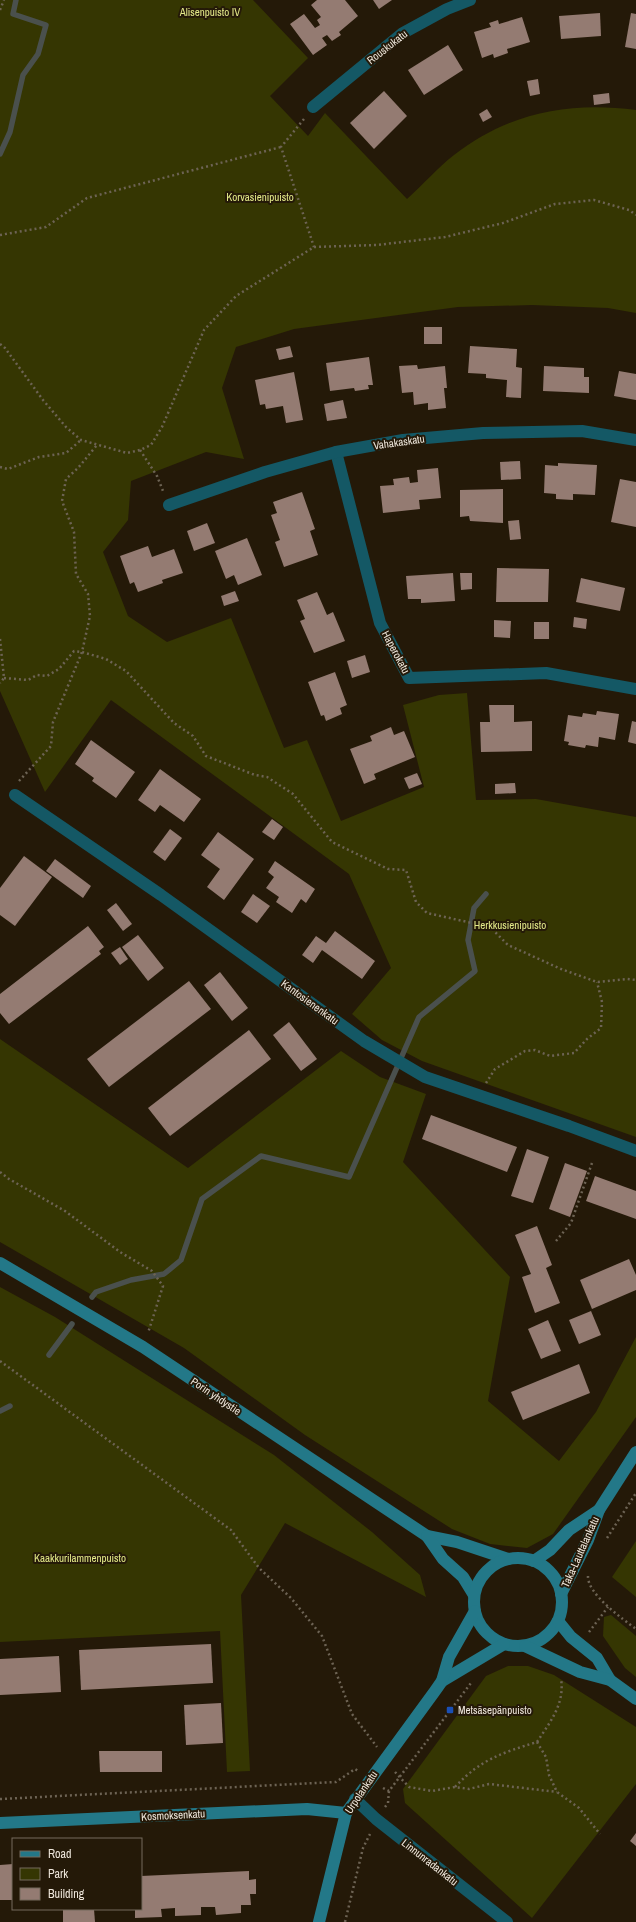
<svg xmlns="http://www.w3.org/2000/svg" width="636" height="1922" font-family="'Archivo Narrow',sans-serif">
  <rect width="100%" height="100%" fill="#241908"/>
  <g fill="#353602">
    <path d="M0,0h253l55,58 -38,38 38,40 17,-23 82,86c16,-14 30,-31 47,-44 54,-42 115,-54 182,-45v203l-28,-5 -76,-3 -74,2 -164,22 -58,18 -14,41 22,71 -38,-7 -75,29 -3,39 -25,32 25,64 39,26 64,-24 53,130 23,-8 34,81 83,-34 -21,-82 36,-10 28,-2 9,107 60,-1 100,18v320l-214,-76 -40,-21 -30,-26 39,-46 -42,-94 -238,-174 -66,92 -45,-101z"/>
    <path d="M0,1039l188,129 153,-117 39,26 46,17 -23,68 107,115 -22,124 71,60 37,-49 40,-75v80l-83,117 -26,14 -37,-4 -38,-15 -147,-94 -121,-87 -184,-106z"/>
    <path d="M0,1287l55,30 219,138 98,77 48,43 6,22 -141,-74 -44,72 9,176 -23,1 -7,-141 -220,11z"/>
    <path d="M636,1541v56l-24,-20z"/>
    <path d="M611,1615l25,21v41l-11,-9 -22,-32 1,-19z"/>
    <path d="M508,1666h20l26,9 82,52v57l-104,134 -127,-115 -2,-14 83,-113z"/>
  </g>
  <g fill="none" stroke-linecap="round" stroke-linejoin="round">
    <g stroke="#4a504d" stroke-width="5.5">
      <path d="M0,154l10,-22 13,-57 15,-21 8,-29 -33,-11 3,-14"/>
      <path d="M92,1297l4,-5 35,-12 33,-6 17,-14 21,-61 59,-43 88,21 70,-160 56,-46 -7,-31 6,-32 12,-14"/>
      <path d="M49,1355l23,-31"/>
      <path d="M0,1411l10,-5"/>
    </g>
  </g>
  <g fill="#947b72">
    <path d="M317,0h28l13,16 -19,16 2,3 -9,6 -5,-6 -5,3 5,7 -14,10 -23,-31 14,-10 11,14 5,-3 -3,-5 4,-3 -10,-12z"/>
    <path d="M373,0h19l-13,9z"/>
    <path d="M600,13l1,23 -40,3 -2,-23z"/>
    <path d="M631,13l5,1v35l-11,-2z"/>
    <path d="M522,17l8,25 -23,7 1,4 -14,5 -1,-4 -11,4 -8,-26 17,-5 -2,-4 9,-3 1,4z"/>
    <path d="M448,45l15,25 -39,25 -16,-25z"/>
    <path d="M538,79l2,15 -10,2 -3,-15z"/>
    <path d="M384,91l23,25 -33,33 -24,-26z"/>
    <path d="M609,93l1,10 -16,2 -1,-10z"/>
    <path d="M487,109l5,8 -9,5 -4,-8z"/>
    <rect x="424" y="327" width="18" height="17"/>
    <path d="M290,346l3,11 -14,3 -3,-11z"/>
    <path d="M470,346l47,3 -1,18 6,1 -1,30 -15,-1 1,-17 -21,-2v-4l-18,-1z"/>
    <path d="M369,357l4,28h-5l1,4 -14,2 -1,-3 -24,3 -4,-28z"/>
    <path d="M417,365l1,4 27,-3 2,22h-3l2,20 -18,2v-7l-14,2 -1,-13 -11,1 -3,-27z"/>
    <path d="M544,366l40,2v9h5v16l-46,-2z"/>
    <path d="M619,371l17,3v26l-22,-4z"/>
    <path d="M294,372l9,48 -17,3 -3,-17 -17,3 -1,-5 -5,1 -5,-25z"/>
    <path d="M343,400l4,18 -20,3 -3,-17z"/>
    <path d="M520,461l1,18 -20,1 -1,-18z"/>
    <path d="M558,463l39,2 -2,30 -22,-1v6l-17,-1v-5l-12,-1 1,-28 13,1z"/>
    <path d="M438,468l3,30 -22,2 1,9 -37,4 -3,-27 14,-1 -1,-6 16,-2 1,6 8,-1 -1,-12z"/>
    <path d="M620,479l16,3v45l-25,-5z"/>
    <path d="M503,489v34l-33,-2 -1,-5 -9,1v-27z"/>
    <path d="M302,492l13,37 -5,2 8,24 -34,12 -9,-25 5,-2 -9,-25 6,-2 -4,-11z"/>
    <path d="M519,520l2,19 -11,1 -2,-19z"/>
    <path d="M207,523l8,20 -21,8 -7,-20z"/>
    <path d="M247,538l15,37 -24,10 -4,-10 -8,4 -11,-28z"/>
    <path d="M148,546l4,11 22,-8 9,24 -21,7 1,3 -25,9 -4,-10 -4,2 -10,-28z"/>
    <path d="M497,568l52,1 -1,33h-52z"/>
    <path d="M453,573l2,28 -34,2v-4h-13l-2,-23z"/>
    <path d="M460,573h12v16l-11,1z"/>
    <path d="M581,578l44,10 -5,23 -44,-9z"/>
    <path d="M235,591l4,10 -15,5 -3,-10z"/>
    <path d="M317,592l10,23 6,-3 12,29 -31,12 -14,-32 5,-2 -8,-19z"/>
    <path d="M574,617l13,2 -1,10 -13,-2z"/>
    <path d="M494,620l17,1 -1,17 -16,-1z"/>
    <rect x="534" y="622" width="15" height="17"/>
    <path d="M365,655l5,17 -18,6 -5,-17z"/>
    <path d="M335,672l12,33 -7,3 2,6 -16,7 -2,-6 -3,1 -13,-34z"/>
    <path d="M489,705h25v17l18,-1v30l-51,1 -1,-30h10z"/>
    <path d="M597,711l22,3 -4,26 -16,-3 -1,10 -12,-2 -1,3 -17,-3 1,-3 -5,-1 4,-26 14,2 1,-4 13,2z"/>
    <path d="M632,721l4,1v22l-8,-2z"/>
    <path d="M391,727l3,8 10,-4 11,26 -41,17 2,5 -12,5 -14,-35 22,-8 -2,-5z"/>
    <path d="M91,740l44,32 -19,26 -24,-17 2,-3 -19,-14z"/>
    <path d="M160,769l41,30 -17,23 -24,-17 -5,7 -17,-12z"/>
    <path d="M417,773l5,11 -13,5 -5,-11z"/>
    <path d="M515,783l1,10 -21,1v-10z"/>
    <path d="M272,819l11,8 -9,13 -12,-8z"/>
    <path d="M170,829l12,9 -17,23 -12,-9z"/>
    <path d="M218,832l36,27 -30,41 -17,-13 13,-18 -19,-14z"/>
    <path d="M24,856l28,21 -37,49 -15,-11v-27z"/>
    <path d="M55,859l36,27 -8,12 -37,-27z"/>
    <path d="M275,861l40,28 -9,14 -5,-4 -9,14 -16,-11 3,-5 -13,-9 8,-11 -6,-5z"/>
    <path d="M253,894l17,12 -13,17 -16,-11z"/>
    <path d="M116,903l16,21 -9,7 -16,-21z"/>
    <path d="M88,926l16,21 -5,4 2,3 -92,70 -9,-11v-19z"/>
    <path d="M335,931l40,30 -13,18 -40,-29 -9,13 -11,-8 14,-19 10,7z"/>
    <path d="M138,935l26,33 -16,13 -26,-34z"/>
    <path d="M120,947l8,12 -8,6 -9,-12z"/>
    <path d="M220,972l28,36 -16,13 -28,-36z"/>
    <path d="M189,981l22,28 -102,78 -22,-28z"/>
    <path d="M289,1022l28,37 -16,12 -28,-36z"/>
    <path d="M249,1030l22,29 -101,77 -22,-28z"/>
    <path d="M431,1115l86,32 -10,25 -85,-33z"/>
    <path d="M527,1149l22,8 -16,46 -22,-7z"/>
    <path d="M565,1163l22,8 -17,46 -21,-8z"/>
    <path d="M595,1176l41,15v28l-50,-18z"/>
    <path d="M537,1226l15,39 -6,3 14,35 -25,10 -13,-36 9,-3 -16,-39z"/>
    <path d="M629,1259l7,16v15l-44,19 -12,-29z"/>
    <path d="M591,1311l10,24 -22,9 -10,-24z"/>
    <path d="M548,1320l13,31 -20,8 -13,-30z"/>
    <path d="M579,1364l11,29 -67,27 -12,-28z"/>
    <path d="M211,1644l2,39 -132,7 -2,-40z"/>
    <path d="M59,1656l2,36 -61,3v-36z"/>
    <path d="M221,1703l2,40 -37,2 -2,-40z"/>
    <path d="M99,1751h63v21h-62z"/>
    <path d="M636,1833v13l-6,-5z"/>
    <path d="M13,1864v36h-13v-35z"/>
    <path d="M249,1871v9l7,-1v15h-6l1,11h-10v8l-25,2 -1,-8h-14v8l-26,1v-8l-14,1 1,8 -27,1v-9h6v-33z"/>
    <path d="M63,1909h31l1,13h-32z"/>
  </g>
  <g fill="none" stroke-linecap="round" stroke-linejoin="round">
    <g stroke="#6d6354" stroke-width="2.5" stroke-dasharray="2 3" stroke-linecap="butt">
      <path d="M0,10l4,-10"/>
      <path d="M304,119l-23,28 33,100"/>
      <path d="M0,235l46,-8 41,-29 194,-51"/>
      <path d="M0,344l5,4 38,52 23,27 15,13 46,13 13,-3 11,-5 11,-18 42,-97 32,-34 78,-49 63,-2 68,-8 58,-14 52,-19 39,-4 35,10 7,5"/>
      <path d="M140,450l17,26 6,15"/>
      <path d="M0,467l8,2 31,-12 27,-4 15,-13"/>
      <path d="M0,639l4,39 -4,5"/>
      <path d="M4,678l24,2 9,-5 10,1 12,-7 15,-18 8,1 24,7 20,12 48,52 19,13 13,20 49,19 12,2 26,17 39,48 56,27 18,1 10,32 11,11 63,14 18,18 53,24 36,13 30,-3 9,1"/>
      <path d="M19,781l32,-35 2,-24 29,-70 8,-36 -2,-22 -12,-20 -2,-42 -12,-31 4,-22 12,-11 19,-23"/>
      <path d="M486,1083l9,-14 30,-18 10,-1 15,6 24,-3 13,-14 14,-11 1,-26 -5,-20"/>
      <path d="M0,1172l9,7 56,32 55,41 32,19 11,15 -15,47"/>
      <path d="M556,1241l15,-18 21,-60"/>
      <path d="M0,1361l231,169 28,38 32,30 31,38 30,78 25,33"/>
      <path d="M607,1538l29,-45"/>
      <path d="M588,1576c-1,18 35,43 48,53"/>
      <path d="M589,1632l19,-25"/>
      <path d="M537,1742l9,15 3,18 8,17 22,16 21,26"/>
      <path d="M395,1772l14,15 23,4 23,-4 14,2 20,-5 68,8"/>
      <path d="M455,1787c26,-28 47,-34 82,-45 13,-20 28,-38 24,-63"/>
      <path d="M383,1788l6,3"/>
      <path d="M0,1799l336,-17 19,-13 3,2"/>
      <path d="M385,1807l3,-4 1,-12 82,-108"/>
      <path d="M345,1922l18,-74 7,-14"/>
    </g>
    <g stroke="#145865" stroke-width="12">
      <path d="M313,107l90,-74 44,-24 23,-9"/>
      <path d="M336,452l44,171 29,55 137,-5 90,16"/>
      <path d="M169,505l96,-33 71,-20 67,-12 80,-7 99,-2 54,9"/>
      <path d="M15,795l146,100 203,146 61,36 144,49 67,25"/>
      <path d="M355,1799l21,20 131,103"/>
    </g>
    <g stroke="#237888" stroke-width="12">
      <path d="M0,1263l143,84 284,189 30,6 51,17"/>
      <path d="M427,1536l16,23 20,18 11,18"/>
      <circle cx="518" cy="1602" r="44"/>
      <path d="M534,1561l16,-11 19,-20 30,-20"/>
      <path d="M561,1594l27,-54 11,-30 37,-58"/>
      <path d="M558,1621l13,16 26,21 13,22"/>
      <path d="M525,1646l55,26 30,8 26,19"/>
      <path d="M442,1681l62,-37"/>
      <path d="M0,1823l307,-14 39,4"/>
      <path d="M319,1922l27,-109 89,-122 7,-10 7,-24 26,-46"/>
    </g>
  </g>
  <rect fill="#1a4fb4" stroke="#241908" stroke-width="1.5" x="446" y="1706" width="8" height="8" rx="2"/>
  <g text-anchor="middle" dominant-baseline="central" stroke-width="4" stroke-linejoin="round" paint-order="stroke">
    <g font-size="11" fill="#e4ea89" stroke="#241908">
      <text x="210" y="12">Alisenpuisto IV</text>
      <text x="260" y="197">Korvasienipuisto</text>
      <text x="510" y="925">Herkkusienipuisto</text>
      <text x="80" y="1558">Kaakkurilammenpuisto</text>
    </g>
    <g font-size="11" fill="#eee6db" stroke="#241908">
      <text transform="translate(387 47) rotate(-38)">Rouskukatu</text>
      <text transform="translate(399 442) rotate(-8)">Vahakaskatu</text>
      <text transform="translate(396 652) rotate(62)">Haperokatu</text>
      <text transform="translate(310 1002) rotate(36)">Kantosienenkatu</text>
      <text transform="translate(216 1396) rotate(34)">Porin yhdystie</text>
      <text transform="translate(580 1552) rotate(-66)">Taka-Lauttalankatu</text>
      <text transform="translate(361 1792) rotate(-56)">Urpolankatu</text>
      <text transform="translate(173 1815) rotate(-3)">Kosmoksenkatu</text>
      <text transform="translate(430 1862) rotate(38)">Linnunradankatu</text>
    </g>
    <g font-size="11" fill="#eee6db" stroke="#241908" text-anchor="start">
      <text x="458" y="1710">Metsäsepänpuisto</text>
    </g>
  </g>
  <rect x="12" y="1838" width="130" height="72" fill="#241908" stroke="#756b5c"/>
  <rect x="20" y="1851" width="20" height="6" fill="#237888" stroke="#756b5c"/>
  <text x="48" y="1858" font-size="12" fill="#eee6db">Road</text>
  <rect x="20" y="1868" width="20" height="12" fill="#353602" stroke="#756b5c"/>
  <text x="48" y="1878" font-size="12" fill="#eee6db">Park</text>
  <rect x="20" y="1888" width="20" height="12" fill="#947b72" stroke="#756b5c"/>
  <text x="48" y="1898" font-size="12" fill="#eee6db">Building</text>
</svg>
